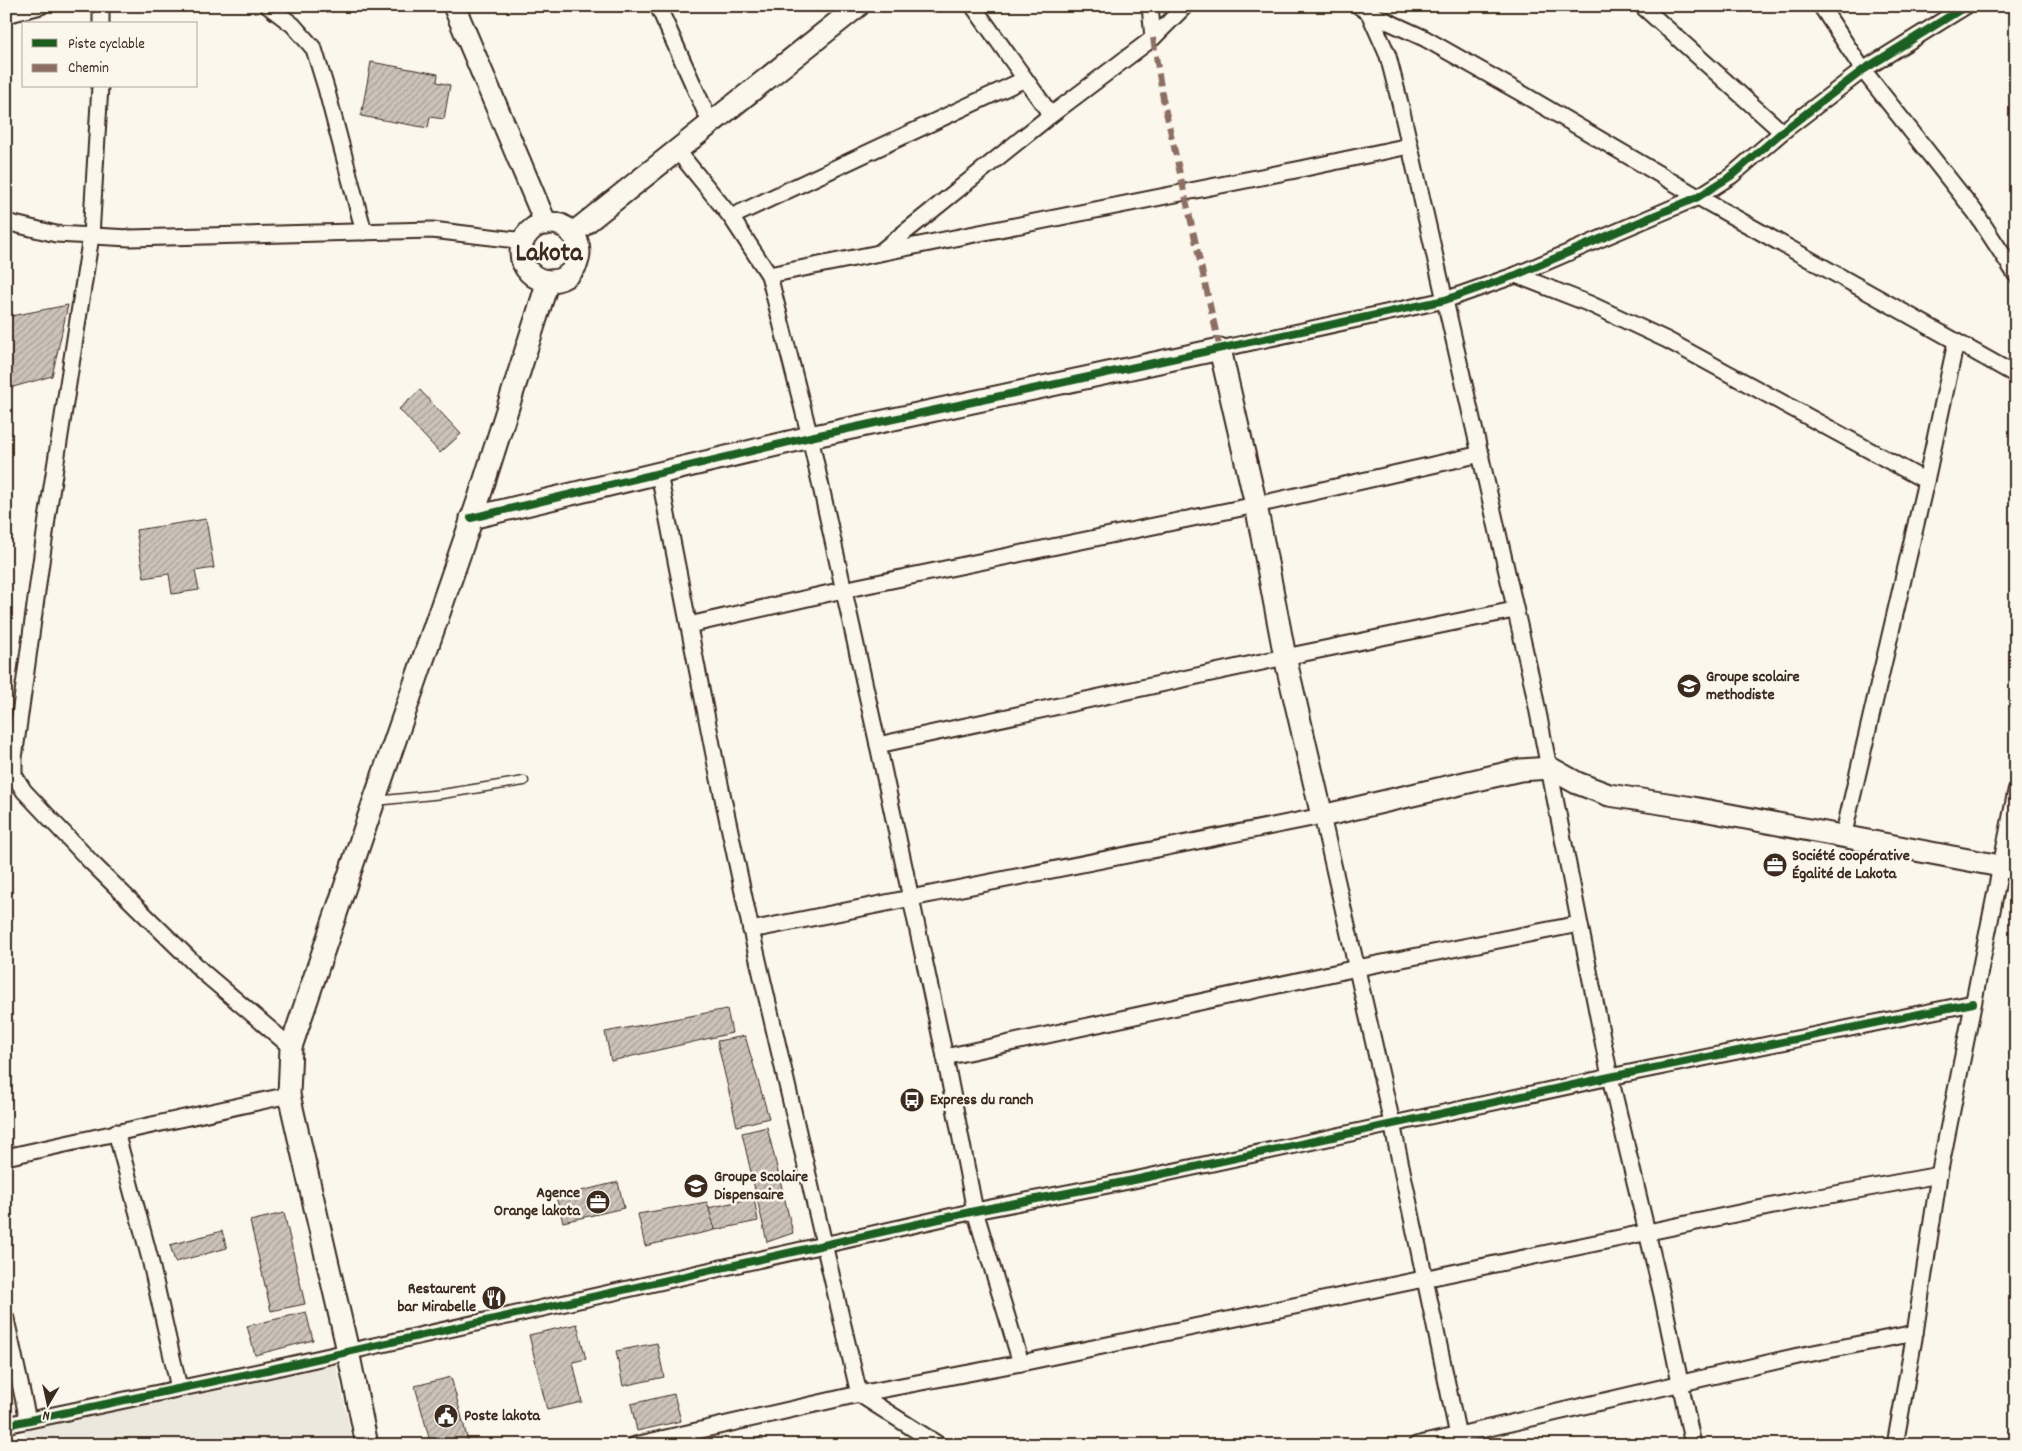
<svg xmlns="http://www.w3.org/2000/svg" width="2022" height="1451" font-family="Dekko,sans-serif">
  <defs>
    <pattern id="building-hatch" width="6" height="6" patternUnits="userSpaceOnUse" patternTransform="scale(1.25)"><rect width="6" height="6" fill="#ccc4b9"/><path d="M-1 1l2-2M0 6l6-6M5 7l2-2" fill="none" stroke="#a79f96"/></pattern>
  </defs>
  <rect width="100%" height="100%" fill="#fbf7ec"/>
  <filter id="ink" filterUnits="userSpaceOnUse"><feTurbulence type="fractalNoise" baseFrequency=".02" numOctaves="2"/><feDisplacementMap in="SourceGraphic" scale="10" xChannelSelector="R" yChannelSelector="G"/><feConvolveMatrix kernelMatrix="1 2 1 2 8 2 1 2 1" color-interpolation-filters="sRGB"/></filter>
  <g filter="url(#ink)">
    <path fill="#ede8dd" d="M335,1360l18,85h-326l-4,-16z"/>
    <g fill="url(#building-hatch)" stroke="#3b2a1e">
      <path d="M371,62l67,12 -1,8 13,3 -6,34 -14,-2 -2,11 -67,-12z"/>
      <path d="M68,305l-16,71 -46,13v-72z"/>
      <path d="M420,390l41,44 -21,19 -41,-44z"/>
      <path d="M206,519l8,49 -19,3 4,19 -27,4 -3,-20 -25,4 -8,-48z"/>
      <path d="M727,1009l5,24 -121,28 -6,-29z"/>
      <path d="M745,1036l24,82 -32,8 -20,-85z"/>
      <path d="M767,1127l26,106 -26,9 -25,-109z"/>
      <path d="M618,1182l6,26 -61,14 -7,-25z"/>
      <path d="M754,1198l4,23 -43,9 -7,-22z"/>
      <path d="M707,1202l8,28 -70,16 -7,-32z"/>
      <path d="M284,1213l21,91 -34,7 -21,-90z"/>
      <path d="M222,1231l5,17 -52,14 -5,-17z"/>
      <path d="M306,1312l7,28 -58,15 -8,-29z"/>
      <path d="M577,1324l9,35 -13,3 9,40 -35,8 -18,-75z"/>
      <path d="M657,1343l7,34 -41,9 -7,-35z"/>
      <path d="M451,1377l17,64 -15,4h-22l-16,-59z"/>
      <path d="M674,1394l7,27 -44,10 -6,-27z"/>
      <path d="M762,1437l2,8h-34z"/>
    </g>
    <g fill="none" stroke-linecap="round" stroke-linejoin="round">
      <defs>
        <path id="lane" d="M376,801l66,-7 82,-13"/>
        <g id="street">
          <path d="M268,6l25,19 21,24 12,39 38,144"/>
          <path d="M658,6l52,116"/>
          <path d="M973,6l78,109"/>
          <path d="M1150,6l3,32"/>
          <path d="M1359,6l10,7 19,43 12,47 132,579 78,395 52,218 31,150"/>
          <path d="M1642,6l140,126"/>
          <path d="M1821,6l42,64 112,142 41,63"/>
          <path d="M1369,13l55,25 97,55 177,104 318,178"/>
          <path d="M6,15l35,-9"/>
          <path d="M101,24v-18"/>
          <path d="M100,86l-9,150 -44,283 -33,239v17l10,16 67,71 113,111 87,74"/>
          <path d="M676,149l55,68 38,58 41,162 68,308 67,312 30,154 46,152"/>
          <path d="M731,217l294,-138"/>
          <path d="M6,222l50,12 74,4 302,-8 92,11"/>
          <path d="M879,253l172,-138 102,-77 32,-32"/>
          <path d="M769,275l532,-106 108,-23"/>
          <path d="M1516,275l74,29 77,36 259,141"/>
          <path d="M1220,349l225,-49 71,-25 182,-78 33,-21 51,-44 81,-62 103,-64"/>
          <path d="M659,474l57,291 35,165 108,464 80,51"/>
          <path d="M689,625l154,-35 413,-85 225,-51"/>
          <path d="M878,745l407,-88 229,-47"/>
          <path d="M1843,837l83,-356 30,-139"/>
          <path d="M751,930l571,-114 70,307 68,322"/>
          <path d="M945,1057l412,-89 222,-44"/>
          <path d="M116,1132l34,127 29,129"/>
          <path d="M6,1157l283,-62"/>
          <path d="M6,1319l22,101"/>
          <path d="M6,1425l252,-53 717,-161 159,-31 476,-103 363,-74"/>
          <path d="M635,1445l224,-51 162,-31 771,-161 147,-27"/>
          <path d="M1416,1445l382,-89 117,-23"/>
          <path d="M1895,1445l20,-112 24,-158 77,-384"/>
        </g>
        <g id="secondary">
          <path d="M454,6l92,218"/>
          <circle cx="550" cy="252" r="29"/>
          <path d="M572,234l286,-228"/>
          <path d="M471,518l339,-81 410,-88 36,156 29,152 37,159 198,-46 30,-2 27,15 32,12 84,13 323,61"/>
          <path d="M367,1445l-19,-94 -59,-256 2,-48 83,-246 105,-303 69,-217"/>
        </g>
      </defs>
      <use href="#lane" stroke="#3b2a1e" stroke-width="11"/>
      <use href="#street" stroke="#3b2a1e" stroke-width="19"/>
      <use href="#secondary" stroke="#3b2a1e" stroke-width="25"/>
      <use href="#lane" stroke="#fbf7ec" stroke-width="8"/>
      <use href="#street" stroke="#fbf7ec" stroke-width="15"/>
      <use href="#secondary" stroke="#fbf7ec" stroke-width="21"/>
      <path stroke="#8d6e63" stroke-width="6" stroke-dasharray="12 6" stroke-linecap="butt" d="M1153,38l10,61 57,250"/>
      <defs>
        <g id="cycleway">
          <path d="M471,518l339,-81 635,-137 71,-25 182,-78 33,-21 51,-44 81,-62 103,-64"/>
          <path d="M6,1425l252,-53 717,-161 159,-31 476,-103 363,-74"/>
        </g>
      </defs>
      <use href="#cycleway" stroke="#fbf7ec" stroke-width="11"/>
      <use href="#cycleway" stroke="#1b5e20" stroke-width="8"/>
    </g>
  </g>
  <defs>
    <symbol id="school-disc" viewBox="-11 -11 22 22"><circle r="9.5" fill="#3b2a1e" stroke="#fbf7ec"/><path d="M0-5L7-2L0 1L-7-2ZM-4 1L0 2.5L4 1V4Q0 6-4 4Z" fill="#fff"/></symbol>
    <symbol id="office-disc" viewBox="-11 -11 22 22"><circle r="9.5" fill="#3b2a1e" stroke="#fbf7ec"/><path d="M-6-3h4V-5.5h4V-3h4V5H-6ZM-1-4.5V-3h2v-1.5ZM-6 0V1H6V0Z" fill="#fff"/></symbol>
    <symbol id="bus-disc" viewBox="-11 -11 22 22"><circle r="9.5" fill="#3b2a1e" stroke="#fbf7ec"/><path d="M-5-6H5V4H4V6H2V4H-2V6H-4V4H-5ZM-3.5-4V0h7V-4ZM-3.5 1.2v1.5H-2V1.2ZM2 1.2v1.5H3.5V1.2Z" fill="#fff"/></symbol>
    <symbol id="restaurant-disc" viewBox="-11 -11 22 22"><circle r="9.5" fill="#3b2a1e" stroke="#fbf7ec"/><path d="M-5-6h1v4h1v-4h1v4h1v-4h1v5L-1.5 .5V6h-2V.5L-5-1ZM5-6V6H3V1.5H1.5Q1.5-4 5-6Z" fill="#fff"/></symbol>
    <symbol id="civic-disc" viewBox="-11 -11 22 22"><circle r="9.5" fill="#3b2a1e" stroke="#fbf7ec"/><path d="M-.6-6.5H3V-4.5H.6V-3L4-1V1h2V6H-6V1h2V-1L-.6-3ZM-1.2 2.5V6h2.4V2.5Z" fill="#fff"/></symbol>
  </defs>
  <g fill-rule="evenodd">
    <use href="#school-disc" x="1675" y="672" width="28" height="28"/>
    <use href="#office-disc" x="1761" y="851" width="28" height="28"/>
    <use href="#bus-disc" x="898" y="1086" width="28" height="28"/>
    <use href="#school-disc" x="682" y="1172" width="28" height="28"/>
    <use href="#office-disc" x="584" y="1188" width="28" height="28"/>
    <use href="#restaurant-disc" x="480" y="1284" width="28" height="28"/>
    <use href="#civic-disc" x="432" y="1402" width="28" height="28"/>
  </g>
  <g text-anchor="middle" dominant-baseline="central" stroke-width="5" stroke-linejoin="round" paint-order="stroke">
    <g font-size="16" font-weight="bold" fill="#3b2a1e" stroke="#fbf7ec" text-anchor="start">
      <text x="1706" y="677">Groupe scolaire<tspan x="1706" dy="18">methodiste</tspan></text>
      <text x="1792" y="856">Société coopérative<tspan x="1792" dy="18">Égalité de Lakota</tspan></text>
      <text x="930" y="1100">Express du ranch</text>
      <text x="714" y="1177">Groupe Scolaire<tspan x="714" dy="18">Dispensaire</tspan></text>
      <text x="580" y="1193" text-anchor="end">Agence<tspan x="580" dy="18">Orange lakota</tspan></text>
      <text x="476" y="1289" text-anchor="end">Restaurent<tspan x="476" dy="18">bar Mirabelle</tspan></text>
      <text x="464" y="1416">Poste lakota</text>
    </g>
    <g font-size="26" font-weight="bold" fill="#3b2a1e" stroke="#fbf7ec">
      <text x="549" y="254">Lakota</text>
    </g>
  </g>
  <rect width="2022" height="1451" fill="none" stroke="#fbf7ec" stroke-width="25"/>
  <rect x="12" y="12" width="1997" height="1426" fill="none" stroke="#3b2a1e" stroke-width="2" filter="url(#ink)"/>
  <rect x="22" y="22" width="175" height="65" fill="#fbf7ec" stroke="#aea59a"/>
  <rect x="32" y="39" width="25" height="8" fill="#1b5e20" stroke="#aea59a"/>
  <text x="68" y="48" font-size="15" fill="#3b2a1e">Piste cyclable</text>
  <rect x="32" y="64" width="25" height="8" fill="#8d6e63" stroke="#aea59a"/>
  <text x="68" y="72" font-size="15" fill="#3b2a1e">Chemin</text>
  <g transform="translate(48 1404) rotate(189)" stroke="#fbf7ec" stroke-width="4" paint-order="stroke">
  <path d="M0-4L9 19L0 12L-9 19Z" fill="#3b2a1e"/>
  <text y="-8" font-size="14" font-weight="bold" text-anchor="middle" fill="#3b2a1e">N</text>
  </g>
</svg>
